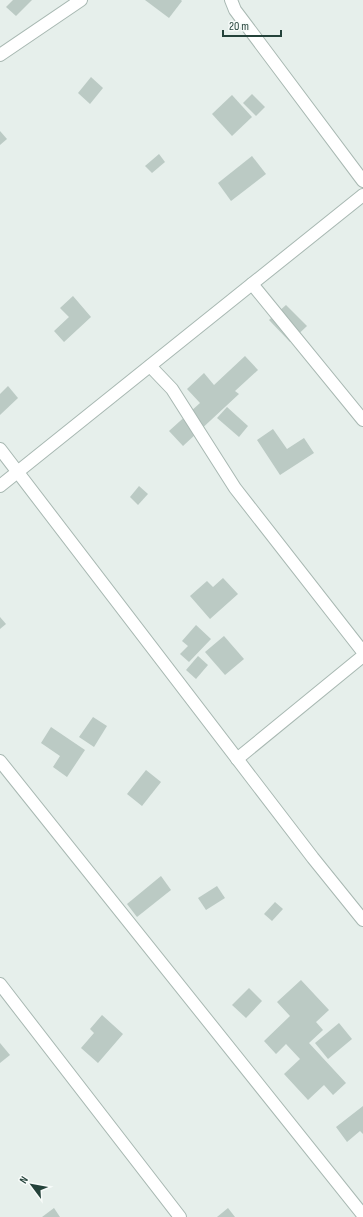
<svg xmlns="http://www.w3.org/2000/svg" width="363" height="1217" font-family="'Sofia Sans Condensed',sans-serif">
  <rect width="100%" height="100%" fill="#e6efeb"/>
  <g fill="#bbcac4">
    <path d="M13,0h19l-16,16 -10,-9z"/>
    <path d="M145,0h36l1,1 -13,17z"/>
    <path d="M91,77l12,11 -13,16 -12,-11z"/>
    <path d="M252,94l13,13 -9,9 -13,-13z"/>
    <path d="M232,95l20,22 -20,19 -20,-22z"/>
    <path d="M0,131l7,8 -7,6z"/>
    <path d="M159,154l6,8 -13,11 -7,-7z"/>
    <path d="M252,156l14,18 -35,27 -13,-18z"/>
    <path d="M73,296l18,21 -27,25 -10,-11 15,-14 -9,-9z"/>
    <path d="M286,305l21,21 -17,16 -21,-22z"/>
    <path d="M245,356l13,14 -23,21 4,3 -56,52 -14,-15 31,-28 -13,-14 17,-16 10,12z"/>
    <path d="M8,386l10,12 -18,17v-21z"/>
    <path d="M227,407l21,19 -9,11 -22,-19z"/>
    <path d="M273,429l14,20 17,-11 10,15 -34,22 -23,-35z"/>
    <path d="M139,486l9,8 -10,11 -8,-8z"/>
    <path d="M223,578l15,16 -28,25 -20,-23 17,-15 6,6z"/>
    <path d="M0,617l6,7 -6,5z"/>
    <path d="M196,625l15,14 -22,23 -9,-8 8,-8 -6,-5z"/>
    <path d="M224,636l20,23 -19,16 -20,-23z"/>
    <path d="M198,656l10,9 -12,14 -10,-9z"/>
    <path d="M93,717l14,9 -13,21 -15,-10z"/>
    <path d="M51,727l34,23 -18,27 -14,-10 7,-11 -19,-13z"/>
    <path d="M146,770l15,12 -19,24 -15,-12z"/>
    <path d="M161,876l10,14 -34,27 -10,-13z"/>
    <path d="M217,886l8,12 -19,12 -8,-12z"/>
    <path d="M275,902l8,7 -11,12 -8,-7z"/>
    <path d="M301,980l28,30 -13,12 7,8 -14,13 37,40 -13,12 -9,-10 -16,15 -24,-26 16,-15 -14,-15 -10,10 -12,-13 26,-25 -13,-14z"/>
    <path d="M249,988l13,13 -16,17 -14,-13z"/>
    <path d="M102,1015l21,19 -25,29 -17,-15 13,-15 -4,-4z"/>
    <path d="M339,1023l13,16 -24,20 -13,-16z"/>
    <path d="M0,1043l10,12 -10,8z"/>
    <path d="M363,1106v28l-3,-3 -13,11 -11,-15z"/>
    <path d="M54,1208l6,9h-18z"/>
    <path d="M228,1208l7,9h-18z"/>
  </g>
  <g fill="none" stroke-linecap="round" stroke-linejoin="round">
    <defs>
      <g id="minor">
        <path d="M231,0l4,10 128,171"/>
        <path d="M0,55l81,-55"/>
        <path d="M252,284l111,136"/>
        <path d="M150,366l22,23 63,99 128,164"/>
        <path d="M0,449l313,409 50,62"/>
        <path d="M0,486l363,-291"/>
        <path d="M237,759l126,-103"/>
        <path d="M0,761l363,454"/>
        <path d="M0,984l180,233"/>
      </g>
    </defs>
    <use href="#minor" stroke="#a8b8b2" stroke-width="14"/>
    <use href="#minor" stroke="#fff" stroke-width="12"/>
  </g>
  <g transform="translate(32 1185) rotate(302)" stroke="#f7fbf9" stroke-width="3" paint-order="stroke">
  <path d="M0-3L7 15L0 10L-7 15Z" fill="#24423a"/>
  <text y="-6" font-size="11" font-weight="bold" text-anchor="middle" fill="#24423a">N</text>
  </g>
  <path d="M223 30v6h58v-6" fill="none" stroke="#24423a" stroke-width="2"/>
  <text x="229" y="30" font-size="12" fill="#24423a" stroke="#f7fbf9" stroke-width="3" paint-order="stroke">20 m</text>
</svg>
